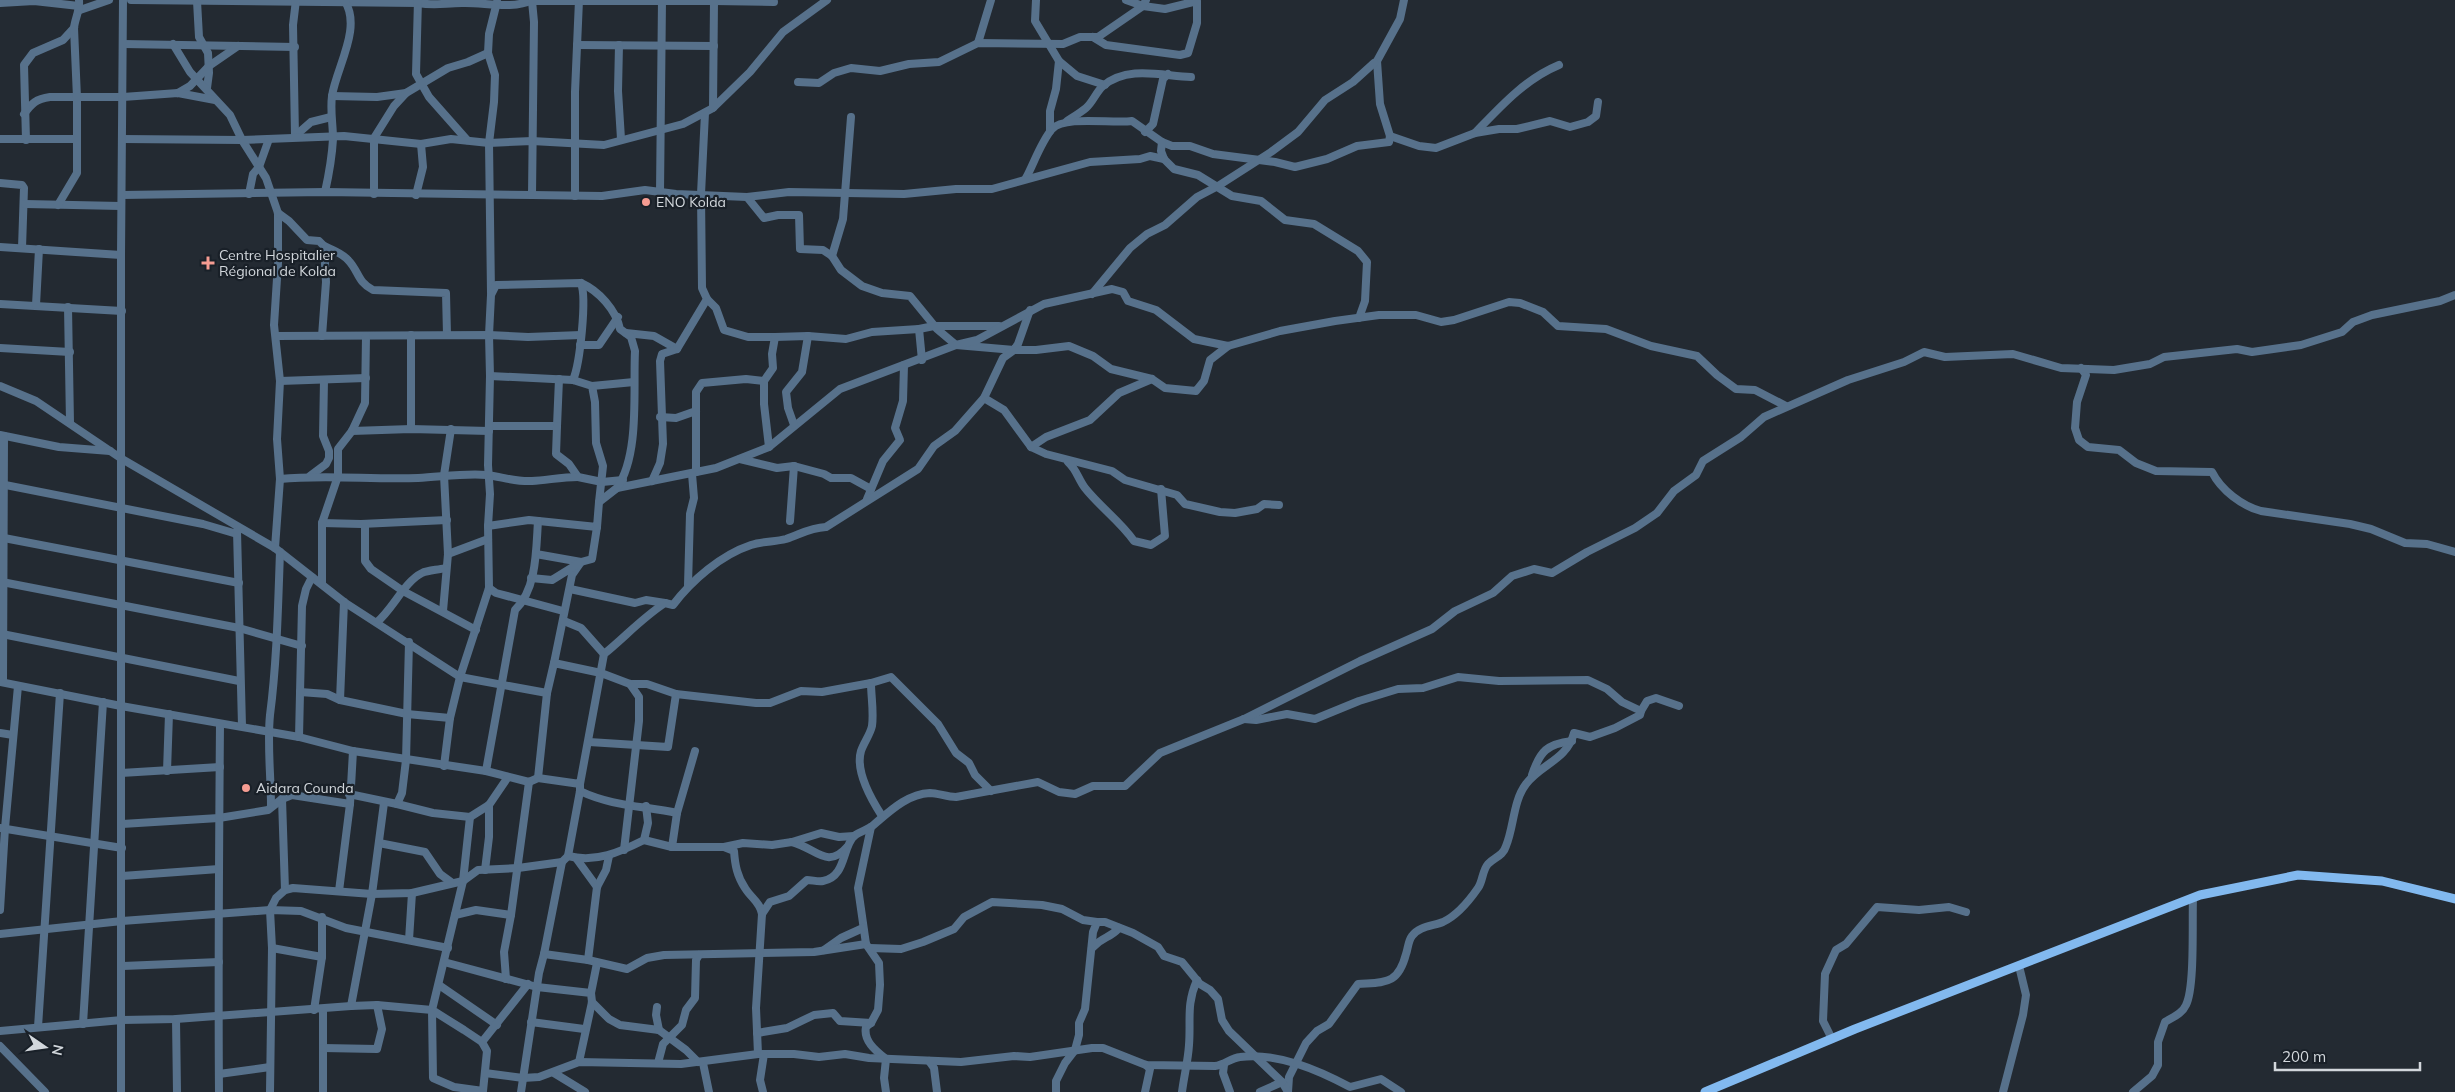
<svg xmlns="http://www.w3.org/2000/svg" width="2455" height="1092" font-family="Mulish,sans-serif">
  <rect width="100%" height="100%" fill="#232a32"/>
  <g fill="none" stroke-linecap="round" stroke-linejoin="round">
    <g stroke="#57718b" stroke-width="8">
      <path d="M131,0l287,3c18,3 27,0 44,0 21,-1 51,7 70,-3"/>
      <path d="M418,0l-2,74 13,23 38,43"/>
      <path d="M1036,0l-1,21 24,40 -3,28 -6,22v20"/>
      <path d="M197,1l2,36 9,16 1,20 -2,15"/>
      <path d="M714,1l60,1"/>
      <path d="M0,3l34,-2 45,5"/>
      <path d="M80,10l29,-10"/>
      <path d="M1093,37l13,8 74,10 8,-2 9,-30v-22l-32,8 -22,-3 -17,-6"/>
      <path d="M978,43l13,-43"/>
      <path d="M123,44l172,3"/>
      <path d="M173,44l17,28 40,43 12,25 24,38 12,35v50l-4,62 6,56 -3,58 3,40 -5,69"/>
      <path d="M577,45l137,1"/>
      <path d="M619,45l-1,46 3,48"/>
      <path d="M1059,61l18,15 28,9"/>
      <path d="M798,82l21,1 15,-10 17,-5 29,3 29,-7 30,-2 39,-19 85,1 17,-7h18l45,-31 3,-6"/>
      <path d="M178,93l12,-7 19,-20 29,-20"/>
      <path d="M332,96l45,1 29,-4 42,-25 20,-6 20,-9"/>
      <path d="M24,114c8,-11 12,-15 26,-17h73l55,-4 37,7"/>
      <path d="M1067,121c6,-4 13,-8 19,-13 7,-6 10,-16 17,-22 25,-21 59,-10 88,-9"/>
      <path d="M1145,132l8,-8 10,-45 5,-5"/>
      <path d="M1475,133c25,-26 50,-54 84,-68"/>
      <path d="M295,136l-2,-111 3,-25"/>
      <path d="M295,136l16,-14 20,-5"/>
      <path d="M1390,136l29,10 17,2 39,-15 24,-4h18l33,-8 20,6 18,-5 8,-6 2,-14"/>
      <path d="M0,139h76"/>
      <path d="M122,139l120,1 102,-4 77,8 30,-5 38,4 43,-2 72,4 79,-21 30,-16"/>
      <path d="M26,140l-2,-75 9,-12 30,-13 11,-12"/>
      <path d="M1162,142l10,4h18l23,8 62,8 20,5 32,-8 30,-13 32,-4 1,-6 -10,-32 -3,-43 23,-42 4,-19"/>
      <path d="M1026,178c8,-15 15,-36 26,-49 13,-14 61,-5 80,-8l30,21 -1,9 3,8 10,10 24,6 34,21 29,5 24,19 29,4 44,27 9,11 -2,39 -6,17"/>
      <path d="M0,183l22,2 2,3 -2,60"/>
      <path d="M325,192c4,-18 7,-35 8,-53 0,-15 -3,-28 -1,-43 4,-28 31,-69 12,-96"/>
      <path d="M660,192l2,-192"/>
      <path d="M249,194l4,-20 6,-7 10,-28"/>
      <path d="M374,194v-56l20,-32 12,-13"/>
      <path d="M122,195l203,-3 207,3 2,-173 -2,-21h182l-1,107 37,-36 33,-40 44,-32"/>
      <path d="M416,195l7,-28 -2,-23"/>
      <path d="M532,195l70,1 43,-6 31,4 71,3 17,21 14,-3h21l1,34 23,1 9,6 9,14 21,16 20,7 28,3 27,33 19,16 58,5 4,-6 12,-34"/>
      <path d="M575,196v-104l4,-92"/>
      <path d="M747,197l42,-5 115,2 52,-5h36l98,-27 50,-3 10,-3 14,3"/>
      <path d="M25,204l96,2"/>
      <path d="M58,205l19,-32v-75l-3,-70c1,-10 6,-17 5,-28"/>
      <path d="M278,213l11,8 18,19 12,1 5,5 2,36 -4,54"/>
      <path d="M324,246c9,4 18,7 24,14 11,11 9,22 25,30l73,3 1,42"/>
      <path d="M0,247l121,8"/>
      <path d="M832,256l11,-37 8,-102"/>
      <path d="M491,293l-2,-150 5,-41 1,-27 -7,-22 1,-19 8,-32"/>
      <path d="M1092,294l38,-46 17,-14 18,-9 32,-28 21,-11 53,-34 27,-20 27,-32 28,-18 21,-19"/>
      <path d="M707,299l9,9 8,22 24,7h27l-3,17 1,14 -9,13v23l5,43"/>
      <path d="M0,304l122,7"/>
      <path d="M36,305l3,-56"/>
      <path d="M68,307l2,116"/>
      <path d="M919,329l15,-3h65"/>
      <path d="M626,333l28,3 23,13"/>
      <path d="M276,336l213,-1 39,2 53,-2"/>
      <path d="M775,337l33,-1 38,3 26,-7 47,-3 3,31"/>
      <path d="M580,345h19l19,-28"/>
      <path d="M0,348l70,4"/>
      <path d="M2081,368l5,7 -9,27 -2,26 4,12 9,7 31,3 17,13 20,8 56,1c9,18 30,34 49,39l89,13 21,5 34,14 22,1 28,8"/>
      <path d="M490,376l83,4 19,6 3,16 1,41 7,23 -4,36"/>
      <path d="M573,380c7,-16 14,-82 8,-97"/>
      <path d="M280,381l86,-3"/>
      <path d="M0,386l36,15 86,58 153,89 69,54 116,75 29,-89 -1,-62 41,-6 68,7 2,-25 18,-14 99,-20 53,-21 71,-58 116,-44 21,-5 67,-36 68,-15 11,3 5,9 28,9 38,29 34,7 52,-15 55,-10 44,-6h37l25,7 13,-2 55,-18 11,1 23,9 15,14 48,3 45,17 46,10 20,19 19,14 19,1 31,16"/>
      <path d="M592,386l42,-4"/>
      <path d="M984,398l20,12 27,37 15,7 66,17 13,9 52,15 8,9 35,8 15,1 22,-4 7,-5 15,1"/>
      <path d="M660,417l16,1 20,-7"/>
      <path d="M794,425l-6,-17 -2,-16 16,-20 6,-36"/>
      <path d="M489,426h68l2,-47"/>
      <path d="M557,426l-1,28 13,10 9,13 24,5 21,-2"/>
      <path d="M411,429v-94"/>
      <path d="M352,431l59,-2 78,2"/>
      <path d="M0,435l59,12 51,4"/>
      <path d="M1031,447l15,-10 44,-17 29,-27 33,-14"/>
      <path d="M740,459l37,9 17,-2 30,8 7,4h20l20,11"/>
      <path d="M1068,462c9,8 10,17 17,26 15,19 35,33 49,53l17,4 14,-9 -4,-47"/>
      <path d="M696,472v-80l6,-9 44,-4 18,2"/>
      <path d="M310,476l16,-12 3,-6v-7l-6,-15 1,-56"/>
      <path d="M280,479c46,-5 92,1 138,-1 23,-1 46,-5 69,-3 15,2 29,7 45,6 16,-1 30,-4 46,-4"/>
      <path d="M652,481l8,-18 3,-19 -3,-83 2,-7 15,-5 30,-50 -5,-11 -1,-94 4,-81"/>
      <path d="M0,484l203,40 34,10"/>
      <path d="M867,499l16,-38 17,-21 -5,-12 8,-27 1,-36"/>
      <path d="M790,521l4,-55"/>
      <path d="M322,523l39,1 86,-4"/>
      <path d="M365,524v37l6,8 32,22 73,39"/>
      <path d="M488,526l2,-32 -2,-29 2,-89 -1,-41 2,-40 5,-10 85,-2c18,8 35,27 39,46l11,8 4,14c-2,40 5,103 -18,137"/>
      <path d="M237,531l5,195"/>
      <path d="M4,538l235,45"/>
      <path d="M448,554l40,-15"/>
      <path d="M536,554l45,8 -9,13 -18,88"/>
      <path d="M531,578l21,2 29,-18 11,-3 5,-32"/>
      <path d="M2,582l237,46 63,18"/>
      <path d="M322,584v-61l16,-47v-27l14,-18 13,-28 1,-67"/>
      <path d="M688,585l2,-71 4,-16 -2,-24"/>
      <path d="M489,588l7,5 67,18"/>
      <path d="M570,589l65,14 11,-3 19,3"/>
      <path d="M443,611l5,-57 -4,-79 7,-46"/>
      <path d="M564,621l17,7 23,26"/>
      <path d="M377,622c15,-12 28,-41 45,-49 6,-3 16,-3 23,-5"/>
      <path d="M2,634l237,47"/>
      <path d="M0,682l121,24 178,31 54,14 133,20 43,11 9,-4 42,6 24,-130c21,-17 38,-36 61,-51l8,2c19,-25 48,-50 78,-60 12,-4 24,-3 35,-6 15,-5 23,-11 40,-12l92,-58 16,-23 21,-15 29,-33 19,-40 11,-8h22l33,-4 24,10 18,13 41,10 13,9 31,3 8,-10 6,-21 18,-14"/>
      <path d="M3,682l1,-246"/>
      <path d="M871,683l20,-6 47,47 18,29 13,10 6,12 16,16"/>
      <path d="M300,692l27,2 13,6 67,14 43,4"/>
      <path d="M676,694l80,9h14l31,-12 21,1 49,-9c0,13 3,29 1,43 -2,9 -8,16 -11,25 -6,20 10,48 21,65"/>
      <path d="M340,700l4,-98"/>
      <path d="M1641,711l6,-10 9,-3 23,8"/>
      <path d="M1244,719l12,1 31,-6 28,5 44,-18 39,-12 25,-1 35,-11 41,4 89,-1 19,9 15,13 19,9 -1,4 -25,13 -25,9 -16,-4c-7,27 -33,31 -48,51 -13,17 -12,43 -20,62 -3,10 -11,11 -18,18 -6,7 -5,17 -10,24 -9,13 -20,27 -35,34 -10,4 -24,4 -31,14 -4,5 -4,13 -6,18 -8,31 -21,28 -48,30l-29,40 -12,7 -11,12 -17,34 -1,15"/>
      <path d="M0,733l13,2"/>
      <path d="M299,737l3,-131 4,-17 6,-12"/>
      <path d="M444,766l6,-48 10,-41 87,16"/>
      <path d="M167,771l2,-57"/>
      <path d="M486,771l29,-161c22,-21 21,-60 23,-89"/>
      <path d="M121,773l99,-6"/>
      <path d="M1532,775c8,-24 15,-31 40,-34"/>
      <path d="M538,778l9,-85 7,-30 47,10 29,11h17l29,10 -8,53 -79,-5"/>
      <path d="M580,791c31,15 64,15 97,22"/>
      <path d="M349,794l48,10 5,-11 4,-33 3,-118"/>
      <path d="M282,799l3,91"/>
      <path d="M397,804l36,9 37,4"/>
      <path d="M271,806c0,-30 -4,-62 -1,-91 7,-54 8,-109 10,-163"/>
      <path d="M122,824l97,-6 49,-8 14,-11 10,-4 58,9"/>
      <path d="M871,827l-13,61 8,56 13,19 1,22 -2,25 -7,13 -5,4c-3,14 10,24 20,32"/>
      <path d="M0,828l122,20"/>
      <path d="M644,840l28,7h52l10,4c1,14 3,25 11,37 6,10 15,14 17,26"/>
      <path d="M792,842c24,6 35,28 55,5"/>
      <path d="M379,843l46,9 15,22 11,8"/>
      <path d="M672,847l5,-34 18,-62"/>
      <path d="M724,847l19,-4 29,2 20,-3 29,-9 18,4 15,-1"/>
      <path d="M624,850l15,-129v-24l-9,-13"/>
      <path d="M568,856c28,7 52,-4 76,-16l4,-17 -2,-17"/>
      <path d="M576,858l21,29"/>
      <path d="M485,870l4,-33v-32"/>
      <path d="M122,876l97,-7"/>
      <path d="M339,891l11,-87 3,-53"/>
      <path d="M0,910l5,-82 13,-142"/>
      <path d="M455,915l21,-5 35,5"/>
      <path d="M1097,922h8l28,11 25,14 6,9 18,6 18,22 10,6 8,9 4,21 7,11 53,51 6,10"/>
      <path d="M0,934l122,-13 148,-11 31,1 45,17 102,20"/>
      <path d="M409,940l3,-47"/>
      <path d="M272,948l50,9"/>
      <path d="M870,948l31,1 22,-7 31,-13 10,-12 28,-15 50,3 20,4 21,11 14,2 -4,10 -8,77 -6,14v12l-4,15 -10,13 -9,18v11"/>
      <path d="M1092,948c11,-12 17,-9 27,-20"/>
      <path d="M824,950l17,-12 22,-10"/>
      <path d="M544,954l44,6 39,9 20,-11 17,-3 150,-3 52,-8"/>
      <path d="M588,960l9,-73 9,-17 3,-14"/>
      <path d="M444,962l93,25 54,6 1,9 -13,60"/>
      <path d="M123,966l96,-4"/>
      <path d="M506,979l-2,-27 7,-37 18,-133"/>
      <path d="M439,985l58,40"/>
      <path d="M591,993l6,-30"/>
      <path d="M592,1002l17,17 11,6 39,5 27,20 12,12"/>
      <path d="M351,1006l21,-112 12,-91"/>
      <path d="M657,1007l-1,8 3,15"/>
      <path d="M323,1009v83"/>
      <path d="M314,1010l8,-53v-40"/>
      <path d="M176,1019l1,73"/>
      <path d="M531,1022l53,7"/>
      <path d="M83,1024l20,-322"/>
      <path d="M38,1027l22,-334"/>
      <path d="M0,1031l122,-11 54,-1 175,-13 26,-1 55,5 32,20 18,12 5,9 -4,40 -29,-4 -21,-9 -1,-68 31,-129 7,-64 19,-12 19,-28"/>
      <path d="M757,1033l30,-5 27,-13 19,-2 7,8 31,2"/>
      <path d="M1832,1039l-9,-18 2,-47 11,-24 10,-6 31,-37 42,3 30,-3 17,5"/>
      <path d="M482,1042l46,-58"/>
      <path d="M0,1046l45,46"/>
      <path d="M323,1048l54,1 5,-20 -5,-24"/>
      <path d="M758,1054l-2,-46 6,-94 8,-12 19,-6 18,-16c5,0 11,2 16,1 23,-4 19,-33 31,-45 5,-4 12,-6 17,-9 17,-14 35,-33 59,-34 8,0 17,4 26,4l82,-15 21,10 16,2 18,-8h32l35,-33 84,-34 116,-58 72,-32 23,-18 38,-18 19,-17 22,-7 18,4 35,-21 48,-24 22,-15 17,-22 22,-16 7,-14 38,-24 23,-20 84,-37 56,-18 20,-10 21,5 68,-3 48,14 53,2 36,-6 14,-7 73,-8 15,3 49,-7 41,-13 11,-10 19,-7 68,-14 15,-6"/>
      <path d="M886,1059l-2,19 2,14"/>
      <path d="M929,1061l5,7 3,24"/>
      <path d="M658,1063l5,-19 19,-19 4,-15 9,-12 1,-38 3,-5"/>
      <path d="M703,1063l6,29"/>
      <path d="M1224,1065l-1,8 7,19"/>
      <path d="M485,1073l38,5 16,-1 40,-15 102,2 77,-10h36l25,3 26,-3 24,4 92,4 53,-6 16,1 62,-9h11l43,17 69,1c9,-1 16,-8 25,-9 37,-5 78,13 110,30l31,-8 20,13"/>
      <path d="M554,1073l31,19"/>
      <path d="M219,1074l51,-7"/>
      <path d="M121,1092v-837l2,-255"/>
      <path d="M219,1092c-1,-123 0,-246 1,-368"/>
      <path d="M270,1092l2,-144 -2,-38 6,-12 9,-8 8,-2 79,6 40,-1 51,-12 15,-11 40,-2 44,-6 6,-6 12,-65v-7"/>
      <path d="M521,1092l18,-119 5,-19 18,-92"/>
      <path d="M763,1092l-3,-12 4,-26"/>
      <path d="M1145,1092l5,-23 -4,-4"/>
      <path d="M1182,1092c2,-16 6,-31 7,-47 2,-25 -3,-40 8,-65"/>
      <path d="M1260,1092l22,-10"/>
      <path d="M2003,1092l20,-77 3,-20 -7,-29"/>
      <path d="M2133,1092l19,-16 6,-11v-23l7,-20c8,-5 17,-8 21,-17 9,-18 6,-83 7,-107"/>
    </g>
    <path stroke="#82b9ef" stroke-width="9" d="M1705,1092l150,-63 345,-134 98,-20 84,6 73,18"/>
  </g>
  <g fill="#f59c92" stroke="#192028" stroke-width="2">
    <circle cx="646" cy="202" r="5"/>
    <path d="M205.5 255.5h5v5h5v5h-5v5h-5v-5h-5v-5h5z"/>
    <circle cx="246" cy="788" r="5"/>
  </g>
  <g text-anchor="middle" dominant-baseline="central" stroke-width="4.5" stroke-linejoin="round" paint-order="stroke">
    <g font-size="14" fill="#d2d7dc" stroke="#192028" text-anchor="start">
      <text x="656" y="202">ENO Kolda</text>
      <text x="219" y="255">Centre Hospitalier<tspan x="219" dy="16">Régional de Kolda</tspan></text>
      <text x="256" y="788">Aidara Counda</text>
    </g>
  </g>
  <g transform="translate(45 1047) rotate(103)" stroke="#192028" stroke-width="4" paint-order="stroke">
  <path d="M0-4L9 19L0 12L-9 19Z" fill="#d2d7dc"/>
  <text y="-8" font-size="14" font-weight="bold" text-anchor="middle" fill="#d2d7dc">N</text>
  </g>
  <path d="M2275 1062v8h145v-8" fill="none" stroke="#d2d7dc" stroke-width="2.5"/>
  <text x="2282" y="1062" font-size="15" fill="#d2d7dc" stroke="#192028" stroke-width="4" paint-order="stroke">200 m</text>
</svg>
